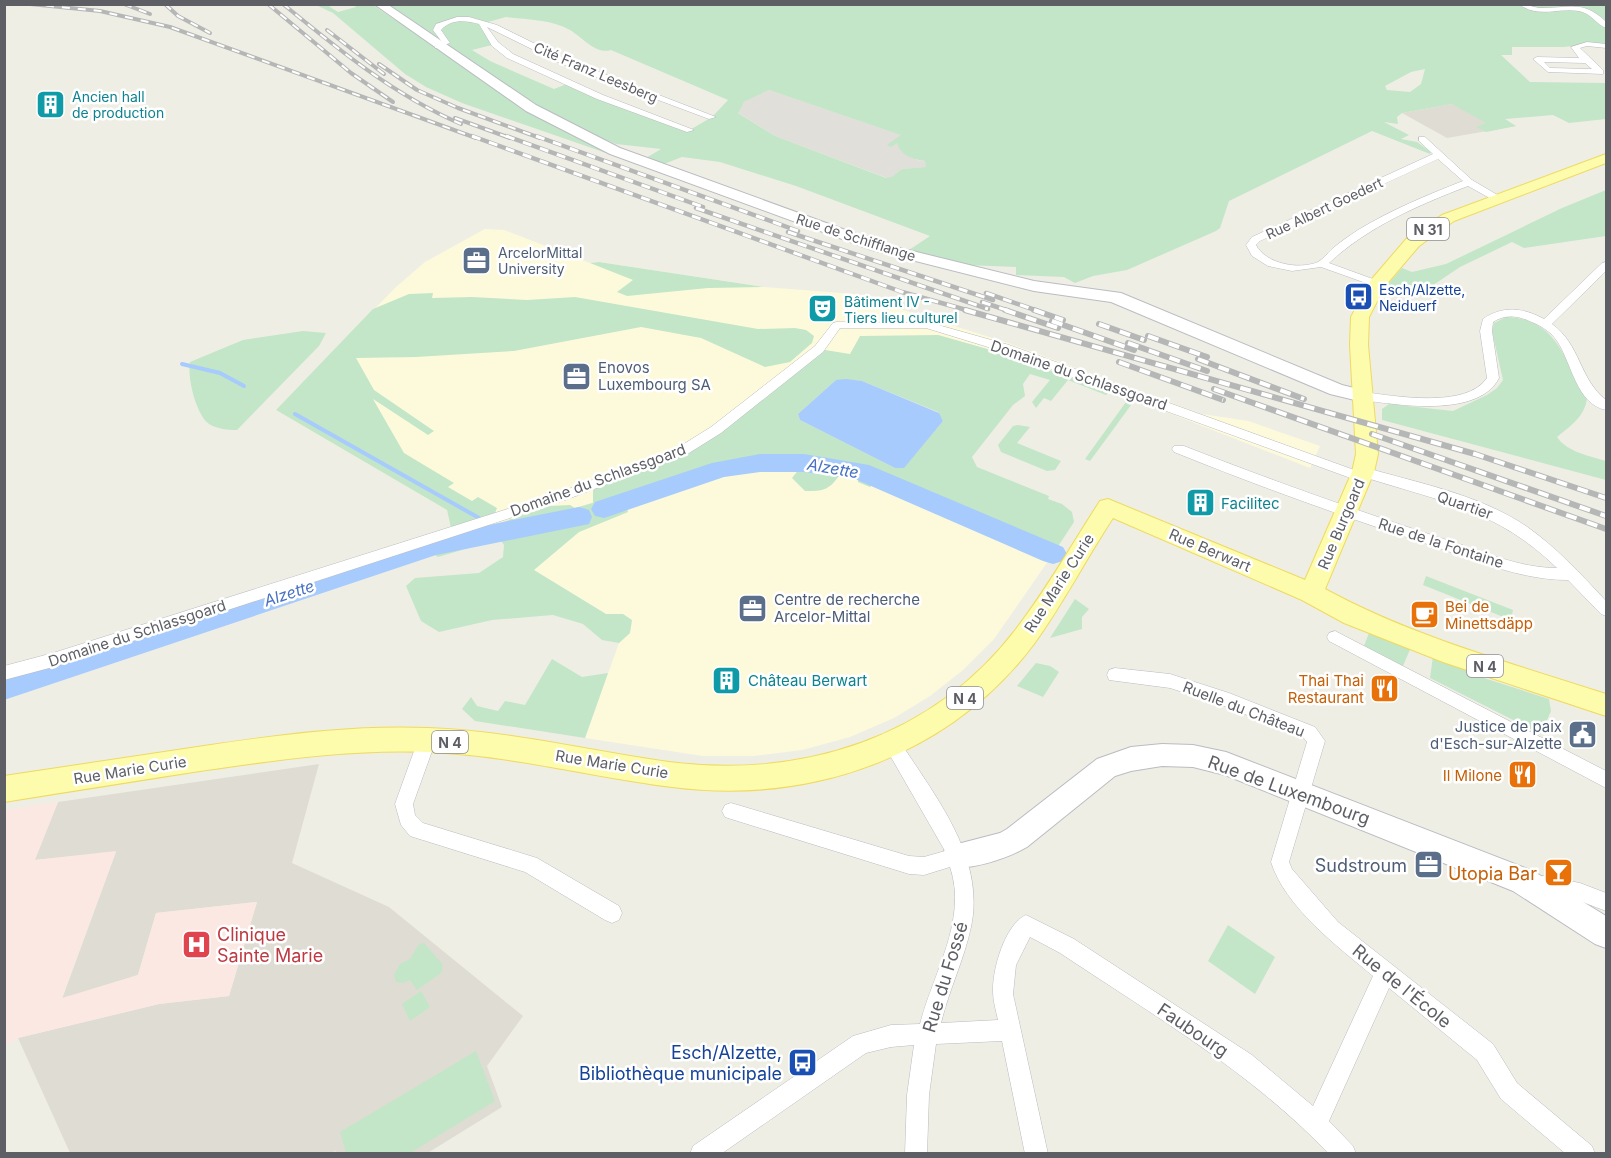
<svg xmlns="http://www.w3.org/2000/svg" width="1611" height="1158" font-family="Inter,sans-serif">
  <rect width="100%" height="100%" fill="#efeee5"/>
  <g fill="#fdfadc">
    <path d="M485,229l19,1 86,33 9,-1 165,25 89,7 155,49 194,71 46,7 72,25 -10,22 -174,-68 -2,1 -136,-49 -60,-17 -88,20 -256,147 -19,6 -25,-2 -94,30 -5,-8 -4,-18 -171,-100 119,-122 30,-26z"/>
    <path d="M760,463h44l-7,8 47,-3 16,3 -2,11 12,5 9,-8 174,75 -59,85 -31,31 -33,26 -36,22 -44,19 -48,13 -49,6h-50l-118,-18 34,-95 11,-10 -7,-19h-17l-73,-44 46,-38 49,-20 -3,-9 96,-34z"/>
  </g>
  <path fill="#e1dfd9" d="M769,90l133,45 -14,10 9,-2 20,17 8,1 2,6 -25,2 -10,9h-5l-112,-42 -38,-24 7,-10z"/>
  <g fill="#dfddd3">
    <path d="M1452,104l64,22 -69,12 -45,-25z"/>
    <path d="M319,764l-27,99 97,44 134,109 -36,50 15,41 -76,47h-90l-1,-4 -2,4 -263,-1 -52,-115 141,-34 70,-8 28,-94 -101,11 -18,62 -76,24 54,-147 -82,8 24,-58z"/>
  </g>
  <path fill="#fbe8e2" d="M58,802l-23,58 81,-9 -54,147 76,-23 18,-62 101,-11 -28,94 -70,8 -141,34 -13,8v-236z"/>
  <g fill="#c2e6c7" fill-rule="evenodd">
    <path d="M316,5h11l11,7 18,-5 -2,-2h19l22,15 7,2 -14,-17h1218v41l-19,-2 -23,3h-52v8h-11l29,27 76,1v36l-37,4 -16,-8 -48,4 11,7 -30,6 -10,-5 10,-4 -34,-19 -50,9 -5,4 1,7 -14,-2 25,13 -8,4 16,3 14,10 -1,2 -58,-23 -143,70 -9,27 -4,3 -89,39 -34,6 -18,7 -11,-6 -48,-2v-8l-74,-3 -39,-10 27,-18 -134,-50 -76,-24 -38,-5 -18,7 -18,-6 15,-9 -45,-5 -49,-20 -11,3 53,27 -147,-51 -36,-16 -21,-13 -72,-61zM506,17c22,3 45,2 64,13 12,7 26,25 41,20l117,50 -16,17 -24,14 -121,-47 -13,5 -64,-28 -18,-11 20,-5 -15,-23h11zM1425,69l-4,15 -11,8 -23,-2 -2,-4 26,-14zM769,90l132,45 -14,10 4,2 6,-4c4,13 16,16 28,18l1,6 -24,2 -10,8 -6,1 -111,-42 -37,-23 6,-11z"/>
    <path d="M1606,190v46l-82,12 -12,-6 -52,25 -46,31 -30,-9 18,-21 10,4 34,-8 116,-56z"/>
    <path d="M599,262l165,25 -56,1 -81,8 -10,-4 16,-12 -43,-17z"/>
    <path d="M433,293l-1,5 40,-1 55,3 48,-3 183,32 37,-1 11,2 8,6 -2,7 -22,19 -25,5 -64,-29 -60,-11 -127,24 -98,6 -60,1 18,32 60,41 -6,4 -55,-36 31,54 50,30 -6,4 24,14 6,-4 19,11 -2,5 -44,15 -4,-18 -171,-100 97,-101 36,-15z"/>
    <path d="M1506,317c53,2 57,44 81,81 -2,19 -17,28 -30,39 10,15 33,19 49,24v19l-224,-60v-11l7,-5 64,7 34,-16 10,-7 6,-8 -11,-49 2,-8z"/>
    <path d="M303,331l23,2 -7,13 -82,84c-9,0 -20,-1 -28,-6 -13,-9 -22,-47 -19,-62l53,-22z"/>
    <path d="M938,335l60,17 111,39 -3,4 -38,-15 -17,21 -7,-3 -8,10 -4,-6 18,-22 -20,-6 -7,10 2,12 -12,9 -41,52 5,10 72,29 -1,3 14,5 10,8 2,10 -21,32 -174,-75 -9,8 -12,-5 1,-11 -15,-3c-12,19 -16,24 -39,23l-13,-13 12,-15h-44l-39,6 -96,34 3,9 -49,20 -45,38 72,44h17l9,6 -2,13 -11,10 -17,-3 -19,-16 -30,-9 -61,5 -53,12 -18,-11 -15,-35 9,-8 64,-5 24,-16 1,-12 -9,-13 -13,12 -44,13 -6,-4 1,-7 117,-40 20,-1 5,3 18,-5v-19l91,-34 135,-101 31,5 10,-18zM836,380l26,1 76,31 5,9 -40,47h-8l-95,-48 -2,-6z"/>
    <path d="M1126,398l8,3 -44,60 -5,-2 41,-57 -2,-1z"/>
    <path d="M1018,425l12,2 -13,16 44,18 -6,9 -8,1 -46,-19 -3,-7 15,-19z"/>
    <path d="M1426,576l87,34 -2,10 -88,-35z"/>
    <path d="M1075,599l14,10 -7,8v12l-32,9z"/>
    <path d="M1369,633l42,14 -8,19 -39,-20z"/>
    <path d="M1433,656l54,23 62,20 2,12 -10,23 -111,-56z"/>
    <path d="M552,659l30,18 26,-4 -23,65 -110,-17 -13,-12 9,-12 6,9 21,5 7,-10 20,4z"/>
    <path d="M1036,663l14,3 9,6 -16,25 -26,-11z"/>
    <path d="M1228,925l47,32 -20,37 -47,-33z"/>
    <path d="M424,943l19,22 -2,8 -24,17 -7,-10 -7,3 -7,-1 -2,-7 6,-11 10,-5 9,-15z"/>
    <path d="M421,991l9,16 -20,14 -8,-17z"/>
    <path d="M476,1051l19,50 -85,52h-64l-6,-21z"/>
  </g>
  <path fill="#a7cbfd" d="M846,379l16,2 77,32 4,8 -39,47h-9l-95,-48 -2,-6 38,-34z"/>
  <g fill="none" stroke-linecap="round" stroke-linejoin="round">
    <g stroke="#a7cbfd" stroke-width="4">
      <path d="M182,364l38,9 24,13"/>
      <path d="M295,414l184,104"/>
    </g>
    <g fill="#a7cbfd" fill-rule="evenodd">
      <path d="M760,454h44l65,11 194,82 4,7 -4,7 -10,3 -10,-3 -188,-82 -51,-7h-44l-36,5 -120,41 -9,-2 -4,-7 4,-7 117,-39z"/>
      <path d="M579,507l10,3 3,7 -3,7 -153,31 -432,145v-26l429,-138z"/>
    </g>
    <defs>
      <g id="street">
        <path d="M1519,4c8,0 15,4 24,4 27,0 41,-8 63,14v6c-10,-4 -15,-15 -27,-17 -21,-4 -41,8 -60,-7z"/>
        <path d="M457,17h12l28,8 71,35 148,57 -7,2 -147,-55 -75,-37 11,15 15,12 90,41 91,35 -7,2 -90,-33 -90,-41 -15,-12 -13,-22c-13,-4 -29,-5 -38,6l9,13 -15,5v-4l7,-2 -9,-12 3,-6z"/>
        <path d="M1587,42l19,2v4l-19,-2 -7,2 23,22v4l-55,-2 -15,-13 4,-2 42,1 -8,-11zM1544,62l41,1 7,6 -42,-1z"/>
        <path d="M1419,137h6l47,43 29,17v4h-6l-27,-15c-49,19 -99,40 -139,77l52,19v4l-4,1 -56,-20 -29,4 -24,-5 -16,-10 -6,-11 6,-8 181,-83 -14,-13zM1438,159l25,22c-36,14 -72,29 -105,49 -9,6 -18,12 -26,19 -4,4 -9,10 -14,13 -19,8 -52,2 -62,-17l4,-4z"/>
        <path d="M1606,262v9l-54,53c29,21 27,55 54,76v10c-30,-6 -34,-47 -49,-69 -6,-10 -19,-17 -30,-21 -12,-5 -23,-5 -34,2l-1,9 7,47c-20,40 -101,27 -136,22l-6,-4 6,-4c32,4 103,17 124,-14l-7,-47 3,-12c20,-14 41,-11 61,0l58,-56z"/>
        <path d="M837,322l94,1 78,22 348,126 6,-4c55,16 115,27 163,59 30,21 55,48 80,75v15l-5,-2 -33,-34c-49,0 -95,-21 -141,-36 -85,-28 -169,-58 -253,-92l-2,-3 2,-3h10c86,34 174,65 263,94 35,11 72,28 110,28 -60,-58 -114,-66 -190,-90l-6,4 -5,-2 -355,-129 -75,-23h-86l-17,24 -102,81 -32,20 -121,46 -515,168 -49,13v-14l49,-13 505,-160 121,-46 32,-20 104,-81 18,-23z"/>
        <path d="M1335,631l271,140v17l-277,-147 -2,-4 2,-4z"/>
        <path d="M1115,668l55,6 59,19 86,34 10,14 -36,121 3,7 46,53 155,122 24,39 75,63 3,8h-29l-65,-55 -24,-39 -88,-72 -60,133 24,25 3,8h-27c-78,-82 -176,-139 -269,-201l-30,-16 -14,28 -3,29 35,160h-23l-23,-113 -66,3 -7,51 -2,59h-22l2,-59 7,-50 -23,2 -25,6 -145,101h-31l3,-8 160,-110 38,-11 29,-1c13,-51 48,-104 30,-157l-26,8 -15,-1 -178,-55 -6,-2 -3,-6 3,-6 6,-2 178,53 15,1 21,-6 -61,-106 3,-5 6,-3 6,3c35,55 87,117 72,187 -7,33 -22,63 -30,96l57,-3c-2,-9 -5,-19 -5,-28 -1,-22 12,-68 33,-77l48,24 178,116 61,51 60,-130c-35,-29 -88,-69 -102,-114l36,-120 -4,-5 -84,-33 -49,-16 -61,-8 -2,-5 2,-5z"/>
        <path d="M427,733l6,2 3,5 -23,64 2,11 8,8 114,35 82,48 3,7 -3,7 -7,3 -7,-3 -80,-48 -115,-36 -9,-11 -6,-21 23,-64 3,-5z"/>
        <path d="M1543,876l37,7 26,10v18l-26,-10 -44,-9 -3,-7 3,-7z"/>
      </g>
      <g id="secondary">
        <path d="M374,4h13l149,101 84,43 264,96 150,37 87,12 221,92 28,7 2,4 -2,4 -7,2 -33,-8 -219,-92 -77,-11 -162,-41 -262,-96 -84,-43z"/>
        <path d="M1162,744l31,1 33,7 307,119 73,45v32l-11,-4 -82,-53 -288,-116 -32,-8 -31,-1 -31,5 -16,5 -88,71c-19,11 -61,26 -81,18l-4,-9 4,-9 54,-14 7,-4 90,-70 34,-12z"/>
      </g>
      <path id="primary" d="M1606,154v9l-152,58 -35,25 -34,40 -16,31 -1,28 10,109 -4,18 -49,117c88,48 186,74 281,105v22l-163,-54 -99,-39 -42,-23 -189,-82c-27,41 -50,86 -79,126 -85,113 -224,161 -362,143 -82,-10 -161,-32 -244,-35 -78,-3 -152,8 -228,19 -65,10 -130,20 -196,31v-26c67,-10 133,-20 200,-30 74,-11 148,-21 224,-18 82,3 161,23 241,34 133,17 264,-24 347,-133 31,-40 56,-85 84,-128l8,-2 197,81 47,-108 4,-18 -6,-109 1,-28 20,-37 36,-42 35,-23z"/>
    </defs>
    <use href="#street" stroke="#babbc0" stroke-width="1"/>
    <use href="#secondary" stroke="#babcc2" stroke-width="2"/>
    <use href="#primary" stroke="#eeda5f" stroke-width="2"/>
    <use href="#street" fill="#fff" fill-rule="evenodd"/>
    <use href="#secondary" fill="#fff" fill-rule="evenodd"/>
    <use href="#primary" fill="#fdfbac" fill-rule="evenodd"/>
    <defs>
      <g id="rail-far2">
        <path d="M30,4l70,7 70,16 306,111"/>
        <path d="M124,4l26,10"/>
        <path d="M165,4l13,12 32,17"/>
        <path d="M268,4l83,69 42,29"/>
        <path d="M283,4c56,46 111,91 178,120"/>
        <path d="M327,30l57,44"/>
        <path d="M379,64l38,26 41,18 82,30"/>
        <path d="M455,118l55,20"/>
      </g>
      <g id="rail-far1">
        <path d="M472,136l430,156 68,19"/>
        <path d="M506,136l197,71"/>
        <path d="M536,136l262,95"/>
        <path d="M696,208l292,101"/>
        <path d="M788,232l205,68"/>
        <path d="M986,293l52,18"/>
        <path d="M982,302l27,9"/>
      </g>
      <g id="rail">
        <path d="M965,310l510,144 131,44"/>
        <path d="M1005,310l53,18"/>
        <path d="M1034,310l29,10"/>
        <path d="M1052,321l82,29"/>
        <path d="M1099,324l45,16"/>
        <path d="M1148,336l59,21"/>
        <path d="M1128,343l79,28"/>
        <path d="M1198,359l106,40"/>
        <path d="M1119,362l104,38"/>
        <path d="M1214,389l392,140"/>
        <path d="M1372,434l234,82"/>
      </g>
    </defs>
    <use href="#rail-far2" stroke="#b5b6b6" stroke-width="4"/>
    <use href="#rail-far1" stroke="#b5b6b6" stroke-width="4.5"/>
    <use href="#rail" stroke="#b5b6b6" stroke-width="6"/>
    <use href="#rail-far2" stroke="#fff" stroke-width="2" stroke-dasharray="8" stroke-linecap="butt"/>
    <use href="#rail-far1" stroke="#fff" stroke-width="3" stroke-dasharray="9" stroke-linecap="butt"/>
    <use href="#rail" stroke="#fff" stroke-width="4" stroke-dasharray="11" stroke-linecap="butt"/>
  </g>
  <defs>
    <symbol id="building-square" viewBox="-11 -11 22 22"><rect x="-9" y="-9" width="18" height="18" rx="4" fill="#0f9aa8" stroke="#fff"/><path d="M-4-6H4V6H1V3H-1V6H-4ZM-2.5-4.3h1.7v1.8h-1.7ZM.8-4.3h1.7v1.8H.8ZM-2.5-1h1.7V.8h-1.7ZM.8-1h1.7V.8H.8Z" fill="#fff"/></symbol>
    <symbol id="office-square" viewBox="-11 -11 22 22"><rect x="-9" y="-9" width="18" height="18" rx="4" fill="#5c6f8a" stroke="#fff"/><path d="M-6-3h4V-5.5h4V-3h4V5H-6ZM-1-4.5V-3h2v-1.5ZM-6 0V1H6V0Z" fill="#fff"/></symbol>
    <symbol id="bus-square" viewBox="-11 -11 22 22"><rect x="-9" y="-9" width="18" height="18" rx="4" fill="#1a4fb4" stroke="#fff"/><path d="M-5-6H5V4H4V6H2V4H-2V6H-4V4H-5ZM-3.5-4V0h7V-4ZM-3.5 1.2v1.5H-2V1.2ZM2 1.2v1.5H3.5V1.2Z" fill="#fff"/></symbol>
    <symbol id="theatre-square" viewBox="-11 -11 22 22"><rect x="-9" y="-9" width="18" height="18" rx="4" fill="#0f9aa8" stroke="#fff"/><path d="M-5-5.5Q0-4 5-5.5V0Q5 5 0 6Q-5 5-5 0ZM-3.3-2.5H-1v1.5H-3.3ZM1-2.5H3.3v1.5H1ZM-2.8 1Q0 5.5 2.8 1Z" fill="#fff"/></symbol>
    <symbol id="cafe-square" viewBox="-11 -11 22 22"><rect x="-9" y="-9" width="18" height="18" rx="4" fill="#e8710a" stroke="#fff"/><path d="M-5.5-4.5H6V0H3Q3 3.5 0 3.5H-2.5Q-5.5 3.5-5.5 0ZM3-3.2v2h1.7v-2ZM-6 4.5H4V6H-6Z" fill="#fff"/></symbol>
    <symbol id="restaurant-square" viewBox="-11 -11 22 22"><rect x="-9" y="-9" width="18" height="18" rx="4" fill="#e8710a" stroke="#fff"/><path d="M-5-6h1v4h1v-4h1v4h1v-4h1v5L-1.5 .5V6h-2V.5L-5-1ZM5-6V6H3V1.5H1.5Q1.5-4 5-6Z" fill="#fff"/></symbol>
    <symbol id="civic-square" viewBox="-11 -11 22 22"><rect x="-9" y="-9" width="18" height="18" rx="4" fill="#5c6f8a" stroke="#fff"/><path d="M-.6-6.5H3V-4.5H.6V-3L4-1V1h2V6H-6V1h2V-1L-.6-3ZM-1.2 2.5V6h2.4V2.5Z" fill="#fff"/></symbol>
    <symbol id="bar-square" viewBox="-11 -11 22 22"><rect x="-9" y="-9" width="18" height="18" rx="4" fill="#e8710a" stroke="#fff"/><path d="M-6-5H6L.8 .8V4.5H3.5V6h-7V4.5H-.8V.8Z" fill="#fff"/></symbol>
    <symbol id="hospital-square" viewBox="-11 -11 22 22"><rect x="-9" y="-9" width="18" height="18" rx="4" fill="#e0444e" stroke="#fff"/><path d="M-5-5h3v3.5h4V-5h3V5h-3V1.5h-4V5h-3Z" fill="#fff"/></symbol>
  </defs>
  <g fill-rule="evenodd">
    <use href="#building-square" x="34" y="88" width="33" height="33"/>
    <use href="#office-square" x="460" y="244" width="33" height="33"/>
    <use href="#bus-square" x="1342" y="280" width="33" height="33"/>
    <use href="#theatre-square" x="806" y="292" width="33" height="33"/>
    <use href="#office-square" x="560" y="360" width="33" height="33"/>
    <use href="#building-square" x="1184" y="486" width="33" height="33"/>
    <use href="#office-square" x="736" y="592" width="33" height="33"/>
    <use href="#cafe-square" x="1408" y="598" width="33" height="33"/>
    <use href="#building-square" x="710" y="664" width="33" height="33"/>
    <use href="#restaurant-square" x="1368" y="672" width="33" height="33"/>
    <use href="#civic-square" x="1566" y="718" width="33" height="33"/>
    <use href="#restaurant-square" x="1506" y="758" width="33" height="33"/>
    <use href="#office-square" x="1412" y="848" width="33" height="33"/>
    <use href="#bar-square" x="1542" y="856" width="33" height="33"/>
    <use href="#hospital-square" x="180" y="928" width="33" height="33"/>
    <use href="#bus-square" x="786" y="1046" width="33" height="33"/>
  </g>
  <g text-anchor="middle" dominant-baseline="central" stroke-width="5" stroke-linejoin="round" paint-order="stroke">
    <g font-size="14" fill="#5d5f65" stroke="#fff">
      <text transform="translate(596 72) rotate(23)">Cité Franz Leesberg</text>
      <text transform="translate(1324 208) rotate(-25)">Rue Albert Goedert</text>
      <text transform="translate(856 237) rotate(18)">Rue de Schifflange</text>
    </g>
    <g font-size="14" fill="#0d838f" stroke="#fff" text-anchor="start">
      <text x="72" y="96">Ancien hall<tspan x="72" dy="16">de production</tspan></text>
      <text x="844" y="301">Bâtiment IV -<tspan x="844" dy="16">Tiers lieu culturel</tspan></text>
    </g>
    <g fill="#fff" stroke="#8e8f93" stroke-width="1.5">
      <rect x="1407" y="218" width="42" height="22" rx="4.5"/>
      <rect x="1467" y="655" width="36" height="22" rx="4.5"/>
      <rect x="947" y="687" width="36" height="22" rx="4.5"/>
      <rect x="432" y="731" width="36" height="22" rx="4.5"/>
    </g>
    <g font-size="14" font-weight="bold" fill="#5d5f65">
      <text x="1428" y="229">N 31</text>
      <text x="1485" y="666">N 4</text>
      <text x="965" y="698">N 4</text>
      <text x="450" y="742">N 4</text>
    </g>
    <g font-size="14" fill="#4e5e75" stroke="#fff" text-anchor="start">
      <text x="498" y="252">ArcelorMittal<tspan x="498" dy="16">University</tspan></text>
    </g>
    <g font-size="14" fill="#164399" stroke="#fff" text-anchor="start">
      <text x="1379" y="289">Esch/Alzette,<tspan x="1379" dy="16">Neiduerf</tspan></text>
    </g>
    <g font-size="15" fill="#4e5e75" stroke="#fff" text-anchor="start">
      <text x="598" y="367">Enovos<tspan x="598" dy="17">Luxembourg SA</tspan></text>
      <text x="774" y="599">Centre de recherche<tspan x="774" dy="17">Arcelor-Mittal</tspan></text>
      <text x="1562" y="726" text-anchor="end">Justice de paix<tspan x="1562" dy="17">d'Esch-sur-Alzette</tspan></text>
    </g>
    <g font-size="15" fill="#5d5f65" stroke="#fff">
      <text transform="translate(1079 375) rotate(19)">Domaine du Schlassgoard</text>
      <text transform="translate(598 480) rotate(-20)">Domaine du Schlassgoard</text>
      <text transform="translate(1465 505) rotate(19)">Quartier</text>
      <text transform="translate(1341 524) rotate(-67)">Rue Burgoard</text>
      <text transform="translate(1441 543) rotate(18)">Rue de la Fontaine</text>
      <text transform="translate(1210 550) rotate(23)">Rue Berwart</text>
      <text transform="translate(1059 583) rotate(-57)">Rue Marie Curie</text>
      <text transform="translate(137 633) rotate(-18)">Domaine du Schlassgoard</text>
      <text transform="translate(1244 709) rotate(21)">Ruelle du Château</text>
      <text transform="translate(612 764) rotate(9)">Rue Marie Curie</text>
      <text transform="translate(130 770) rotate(-9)">Rue Marie Curie</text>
    </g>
    <g font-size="15" fill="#0d838f" stroke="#fff" text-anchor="start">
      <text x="1221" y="503">Facilitec</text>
      <text x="748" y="680">Château Berwart</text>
    </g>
    <g font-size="15" fill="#c56008" stroke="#fff" text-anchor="end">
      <text x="1445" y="606" text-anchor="start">Bei de<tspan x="1445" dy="17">Minettsdäpp</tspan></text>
      <text x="1364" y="680">Thai Thai<tspan x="1364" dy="17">Restaurant</tspan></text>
      <text x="1502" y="775">Il Milone</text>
    </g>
    <g font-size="16" font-style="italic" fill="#4972c1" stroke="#fff">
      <text transform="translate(833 468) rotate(10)">Alzette</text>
      <text transform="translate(289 593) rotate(-18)">Alzette</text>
    </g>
    <g font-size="18" fill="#5d5f65" stroke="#fff">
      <text transform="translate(1289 790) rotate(20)">Rue de Luxembourg</text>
      <text transform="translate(945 977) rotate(-73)">Rue du Fossé</text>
      <text transform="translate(1402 986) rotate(39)">Rue de l'École</text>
      <text transform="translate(1193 1030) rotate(34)">Faubourg</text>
    </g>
    <g font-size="18" fill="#4e5e75" stroke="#fff" text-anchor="end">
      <text x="1407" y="865">Sudstroum</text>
    </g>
    <g font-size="18" fill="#c56008" stroke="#fff" text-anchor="end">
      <text x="1537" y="873">Utopia Bar</text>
    </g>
    <g font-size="18" fill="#be3a42" stroke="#fff" text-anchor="start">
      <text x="217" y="934">Clinique<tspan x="217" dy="21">Sainte Marie</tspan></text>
    </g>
    <g font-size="18" fill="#164399" stroke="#fff" text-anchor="end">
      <text x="782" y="1052">Esch/Alzette,<tspan x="782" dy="21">Bibliothèque municipale</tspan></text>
    </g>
  </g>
  <rect width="1611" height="1158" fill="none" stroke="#5d5f65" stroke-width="12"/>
</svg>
